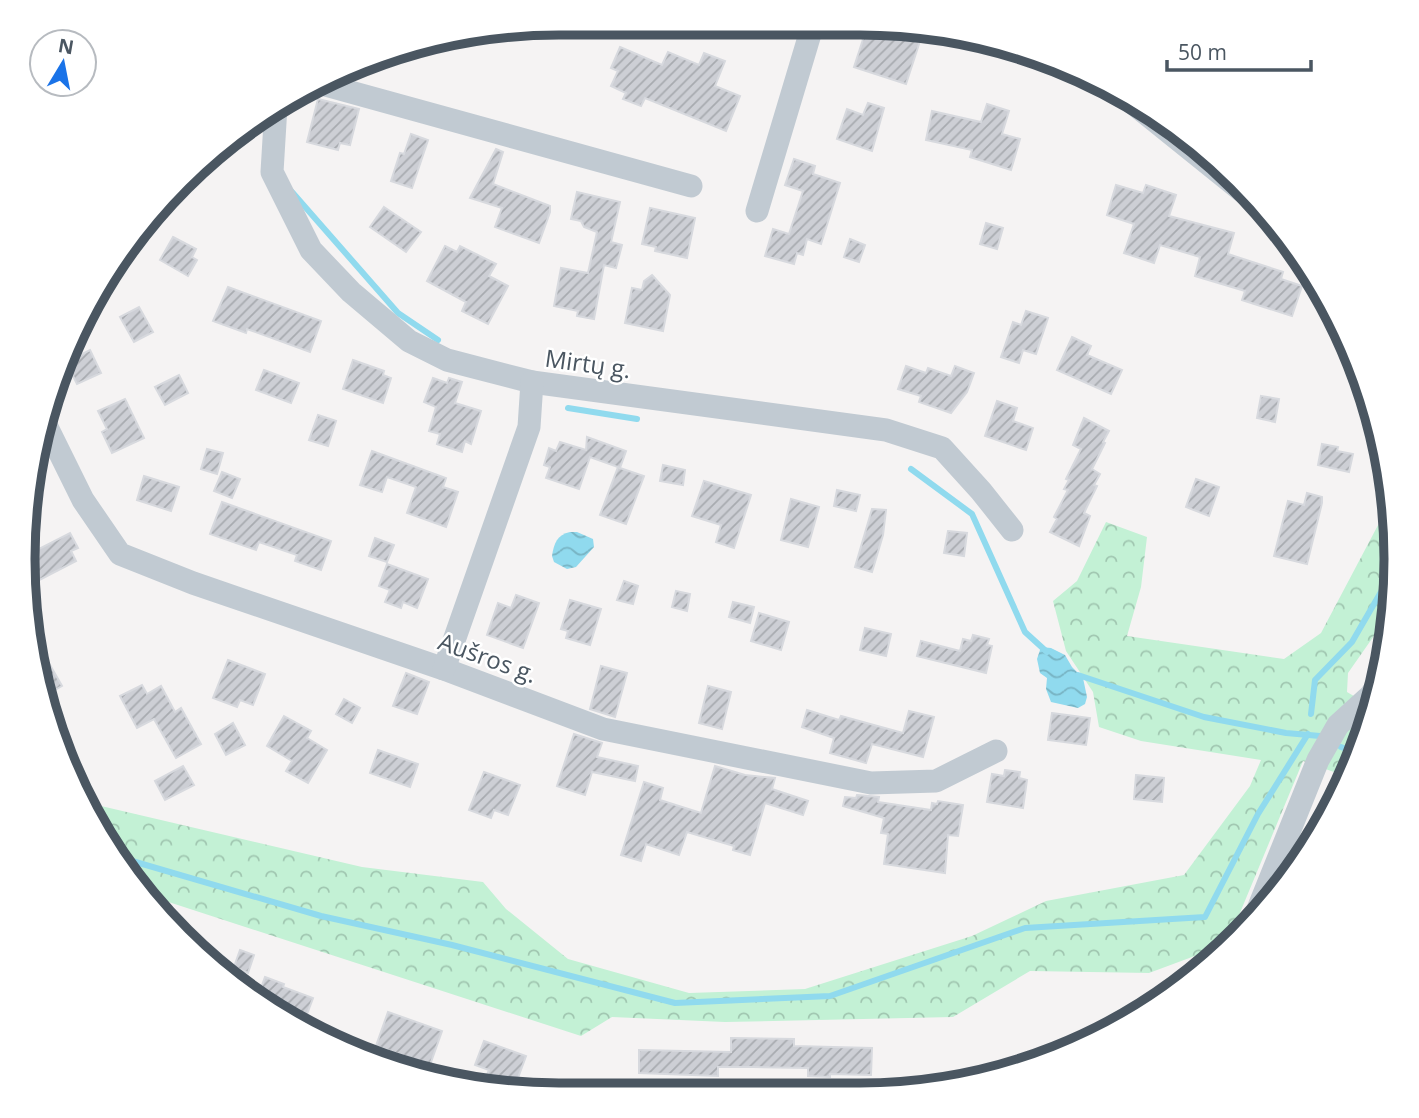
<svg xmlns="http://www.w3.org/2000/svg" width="1419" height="1118" font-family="'Open Sans',sans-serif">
  <defs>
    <pattern id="forest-crowns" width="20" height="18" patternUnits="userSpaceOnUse" patternTransform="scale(1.75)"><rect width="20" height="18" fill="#c3f1d5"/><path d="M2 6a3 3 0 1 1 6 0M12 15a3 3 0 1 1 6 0" fill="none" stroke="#a0c6b0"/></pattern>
    <pattern id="water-waves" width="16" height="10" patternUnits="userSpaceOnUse" patternTransform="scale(1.75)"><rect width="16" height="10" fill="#90daee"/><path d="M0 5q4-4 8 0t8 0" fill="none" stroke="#78b4c4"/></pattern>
    <pattern id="building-hatch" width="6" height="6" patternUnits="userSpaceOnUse" patternTransform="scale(1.75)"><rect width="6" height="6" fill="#cdcfd5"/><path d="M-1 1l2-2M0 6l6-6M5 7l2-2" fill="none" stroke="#a8abb0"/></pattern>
  </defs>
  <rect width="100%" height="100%" fill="#f5f3f3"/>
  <path fill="url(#forest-crowns)" d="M1355,358l13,29 24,102 3,105 -3,16 -44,63 -1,19 27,16 -26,69 -45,-16 -76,183 -78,29 -119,-2 -77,46 -228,5 -113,-5 -31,19 -440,-143 -47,-66 -10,-25 278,65 121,15 23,27 62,50 121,34 116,-4 167,-53 74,-35 138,-26 66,-89 11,-26 -120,-19 -42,-14 -6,-35 -27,-41 -13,-50 24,-20 29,-59 41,15 -6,50 -14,49 157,23 37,-26 65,-123 -10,-71 -23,-79z"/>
  <g fill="url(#water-waves)">
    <path d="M570,532h7l16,7 1,8 -18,20 -9,2 -13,-7 -2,-6c2,-13 5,-21 18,-24z"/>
    <path d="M1041,647l10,1 14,7 7,12 11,11 4,19 -2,7 -7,4 -27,-6 -5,-13 1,-11 -7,-5 -3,-14z"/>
  </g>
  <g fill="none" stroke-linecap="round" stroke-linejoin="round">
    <g stroke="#90daee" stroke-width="6">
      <path d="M292,192l106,121 40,27"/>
      <path d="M568,408l69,11"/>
      <path d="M911,469l61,45 53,118 22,20"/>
      <path d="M1078,675l126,42 82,16 34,3"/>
      <path d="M1311,714l4,-34 37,-38 37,-64 4,-33"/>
      <path d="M1341,747l16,6"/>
      <path d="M115,856l206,60 131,29 223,58 155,-7 195,-68 180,-11 53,-103 50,-80"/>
    </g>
  </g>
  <g fill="url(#building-hatch)" stroke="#d7d9de" stroke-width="2">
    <path d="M868,24h9l44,14 -15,46 -52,-17z"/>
    <path d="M620,47l42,18 6,-13 31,13 5,-12 21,8 -10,25 25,10 -14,35 -81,-33 -4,8 -18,-7 3,-6 -15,-7 7,-15 -7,-3z"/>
    <path d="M318,99l41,10 -9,36 -10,-2 -2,7 -31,-8z"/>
    <path d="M868,103l16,5 -12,43 -35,-12 10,-30 16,6z"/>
    <path d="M987,104l22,7 -7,23 18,5 -9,31 -41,-13 2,-7 -46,-10 6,-29 49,11z"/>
    <path d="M411,134l17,6 -16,48 -21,-7 9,-28 4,1z"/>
    <path d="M496,149l7,3 -10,32 57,22v6l-11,31 -44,-16 7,-19 -32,-10z"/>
    <path d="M794,159l21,7 -2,8 27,9 -19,61 -14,-5 -4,16 -6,-2 -3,11 -29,-8 8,-27 16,5 14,-43 -18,-6z"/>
    <path d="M1116,185l27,8 3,-8 30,10 -7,21 65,17 -6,21 55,18 -2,7 21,7 -10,30 -50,-16 3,-9 -50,-15 5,-19 -40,-12 -6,18 -30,-10 10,-29 -27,-9z"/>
    <path d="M577,192l43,10 -9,40 11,3 -6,23 -12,-3 -10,54 -17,-3 1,-5 -24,-5 7,-38 27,5 9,-41 -13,-5 -3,-6 -10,-2z"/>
    <path d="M384,207l37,25 -15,20 -36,-25z"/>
    <path d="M650,208l45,10 -8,40 -32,-7 1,-4 -14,-3z"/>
    <path d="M986,223l17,5 -6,21 -17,-5z"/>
    <path d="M173,237l23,12 -4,8 5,3 -9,16 -28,-16z"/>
    <path d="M850,239l15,6 -6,17 -15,-5z"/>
    <path d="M445,246l12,6 3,-6 36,18 -7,12 19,10 -20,38 -26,-13 4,-9 -39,-21z"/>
    <path d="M652,275l18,20 -7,36 -38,-8 7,-35 10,2 2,-9z"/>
    <path d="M228,287l93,34 -11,31 -63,-23 -1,4 -33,-12z"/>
    <path d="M139,307l14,25 -19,10 -14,-25z"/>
    <path d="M1026,311l22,7 -12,36 -13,-4 -4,13 -18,-6 12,-35 8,3z"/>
    <path d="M1072,337l19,9 -4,9 35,15 -11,24 -54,-24z"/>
    <path d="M90,350l11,23 -24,11 -11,-22z"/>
    <path d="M353,360l31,11 -1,4 8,3 -8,25 -40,-14z"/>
    <path d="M906,366l20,7 2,-5 23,8 4,-10 19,7 -7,19 -16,21 -32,-11 2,-6 -23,-7z"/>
    <path d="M264,370l35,13 -8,20 -35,-13z"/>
    <path d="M179,375l9,18 -23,12 -10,-18z"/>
    <path d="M433,378l14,5 2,-5 13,4 -7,21 26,8 -10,33 -6,-3 -3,11 -25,-8 3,-10 -11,-3 7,-24 -12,-5z"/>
    <path d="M1261,396l18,3 -4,23 -18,-4z"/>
    <path d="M125,399l19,39 -32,15 -10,-21 5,-3 -9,-18z"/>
    <path d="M997,401l20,7 -4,13 20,7 -7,22 -41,-14z"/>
    <path d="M318,415l18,6 -8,25 -19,-6z"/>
    <path d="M1084,418l25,13 -6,11 2,1 -13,26 8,5 -6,11 3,1 -13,27 6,3 -11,30 -29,-14 7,-13 -3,-2 14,-27 -4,-1 5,-9 -3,-1 15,-30 -8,-4z"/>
    <path d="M587,437l39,14 -6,17 24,8 -18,48 -26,-9 18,-48 -28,-10 -11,32 -33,-11 4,-11 -6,-2 5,-17 7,3 4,-9 26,8z"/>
    <path d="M1322,444l16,3 -1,4 16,3 -4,18 -31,-7z"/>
    <path d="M207,449l16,4 -6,21 -16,-5z"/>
    <path d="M372,451l74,27 -3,9 15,5 -12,35 -39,-14 9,-26 -29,-10 -5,15 -22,-7z"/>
    <path d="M663,465l22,5 -2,15 -23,-4z"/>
    <path d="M222,472l18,7 -8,19 -18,-7z"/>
    <path d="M144,476l35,11 -8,24 -34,-11z"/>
    <path d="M1196,479l23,8 -10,29 -23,-9z"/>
    <path d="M704,481l47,14 -17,53 -18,-6 5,-17 -29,-9z"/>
    <path d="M837,490l23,5 -4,16 -22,-5z"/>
    <path d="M1307,493l15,4v6l-15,61 -33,-8 14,-55 16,4z"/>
    <path d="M791,499l28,8 -11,40 -27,-7z"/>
    <path d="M222,502l109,39 -10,29 -26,-9 2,-6 -38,-13 -3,8 -46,-16z"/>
    <path d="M872,509l14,1 -3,25 -11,37 -17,-5z"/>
    <path d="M948,531l19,2 -3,23 -20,-3z"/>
    <path d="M70,533l8,15 -7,3 5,10 -50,26 -3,-30z"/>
    <path d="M375,538l19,7 -7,17 -18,-6z"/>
    <path d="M387,564l41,15 -11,29 -14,-6 -2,6 -16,-6 5,-12 -11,-4z"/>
    <path d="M624,581l14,5 -5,18 -16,-4z"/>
    <path d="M676,591l14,3 -3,17 -15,-4z"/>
    <path d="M516,595l23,8 -16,45 -36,-13 11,-32 13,5z"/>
    <path d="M570,600l31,9 -11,36 -24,-7 2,-7 -7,-2z"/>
    <path d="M733,602l21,5 -4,16 -21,-6z"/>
    <path d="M759,613l30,9 -8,28 -30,-9z"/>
    <path d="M865,628l26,6 -5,22 -26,-6z"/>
    <path d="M973,635l16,4 -2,6 5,1 -6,27 -69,-17 4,-15 39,10 3,-12 8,2z"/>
    <path d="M228,660l37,14 -12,31 -13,-5 -3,7 -24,-9z"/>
    <path d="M50,665l12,21 -21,12 -3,-25z"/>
    <path d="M601,666l26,7 -12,44 -25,-8z"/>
    <path d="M406,673l23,9 -12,32 -24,-8z"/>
    <path d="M142,685l5,9 14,-8 14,26 6,-4 20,36 -25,14 -22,-39 -17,9 -17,-32z"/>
    <path d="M708,686l23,6 -9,37 -23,-6z"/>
    <path d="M344,699l16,9 -8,15 -16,-9z"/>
    <path d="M807,710l32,10 2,-4 62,17 6,-22 25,6 -11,40 -51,-13 -6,19 -36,-10 4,-15 -32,-11z"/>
    <path d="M1052,713l38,5 -4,27 -38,-5z"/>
    <path d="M284,716l27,15 -4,7 20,12 -19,33 -22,-12 6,-10 -25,-15z"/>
    <path d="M233,723l12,22 -19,10 -11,-21z"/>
    <path d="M574,734l28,9 -5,14 41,9 -3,15 -43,-9 -7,23 -28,-9z"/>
    <path d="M378,750l40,14 -8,23 -40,-14z"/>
    <path d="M183,766l11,19 -29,15 -10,-19z"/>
    <path d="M715,766l30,9 30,3 -3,11 36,12 -5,14 -38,-12 -15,52 -17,-5 1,-4 -47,-14 -8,23 -33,-11 -5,17 -20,-6 23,-73 19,6 -3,12 41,13z"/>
    <path d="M1005,770l15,2 -1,6 8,2 -4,28 -36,-6 5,-28 12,2z"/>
    <path d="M484,772l36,13 -12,30 -14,-5 -3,8 -22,-8z"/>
    <path d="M1136,775l28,3 -2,24 -28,-3z"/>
    <path d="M857,795l22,2 -1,5 53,8 1,-7 5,1 1,-3 25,4 -5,31 -10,-1 -3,38 -61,-9 4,-30 -7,-1 3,-15 -41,-12 2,-9 11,1z"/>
    <path d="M240,950l14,5 -6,18 -14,-6z"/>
    <path d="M265,977l19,7 -1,3 30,11 -10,27 -46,-26z"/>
    <path d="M388,1012l54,19 -12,34 -54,-19z"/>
    <path d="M731,1038l63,1v7l78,2 -1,27 -41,-1v3l-22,-1v-8l-55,-1h-35v9l-79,-3v-23l92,2z"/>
    <path d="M484,1041l42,15 -11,30 -29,-9 3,-7 -14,-5z"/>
  </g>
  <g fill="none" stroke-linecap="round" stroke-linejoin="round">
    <g stroke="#c1cad2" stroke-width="23">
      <path d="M318,83l373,103"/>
      <path d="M1114,88l128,103"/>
      <path d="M276,106l-4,66 39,78 40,42 58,49 38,19 85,22 354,48 56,18 39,43 31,39"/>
      <path d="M757,211l56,-187"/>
      <path d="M42,417l41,83 37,54 73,29 251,86 159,60 268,54 65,-2 60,-30"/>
      <path d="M444,669l85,-242 3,-45"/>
      <path d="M1254,919l64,-159 20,-35 33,-30 10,-15"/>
    </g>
  </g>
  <g text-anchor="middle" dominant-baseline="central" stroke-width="5" stroke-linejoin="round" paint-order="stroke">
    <g font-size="24" fill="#4a5661" stroke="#fff">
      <text transform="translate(588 363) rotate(8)">Mirtų g.</text>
      <text transform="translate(488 657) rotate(20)">Aušros g.</text>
    </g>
  </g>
  <path d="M0 0H1419V1118H0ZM559 35H860A524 524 0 0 1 1384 559V559A524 524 0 0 1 860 1083H559A524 524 0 0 1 35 559V559A524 524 0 0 1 559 35Z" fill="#fff" fill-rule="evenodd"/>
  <path fill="none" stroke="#4a5661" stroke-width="9" d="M559 35H860A524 524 0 0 1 1384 559V559A524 524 0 0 1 860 1083H559A524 524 0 0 1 35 559V559A524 524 0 0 1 559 35Z"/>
  <g transform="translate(63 63) rotate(10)"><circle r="33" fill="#ffffff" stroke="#b7bbc0" stroke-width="2"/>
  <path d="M0-5L12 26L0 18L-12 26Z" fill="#1a73e8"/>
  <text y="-10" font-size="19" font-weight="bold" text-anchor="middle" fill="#4a5661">N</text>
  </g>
  <path d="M1167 60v10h144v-10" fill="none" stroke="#4a5661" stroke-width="3.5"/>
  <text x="1178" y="60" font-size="21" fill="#4a5661" stroke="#ffffff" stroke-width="5" paint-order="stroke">50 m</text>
</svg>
